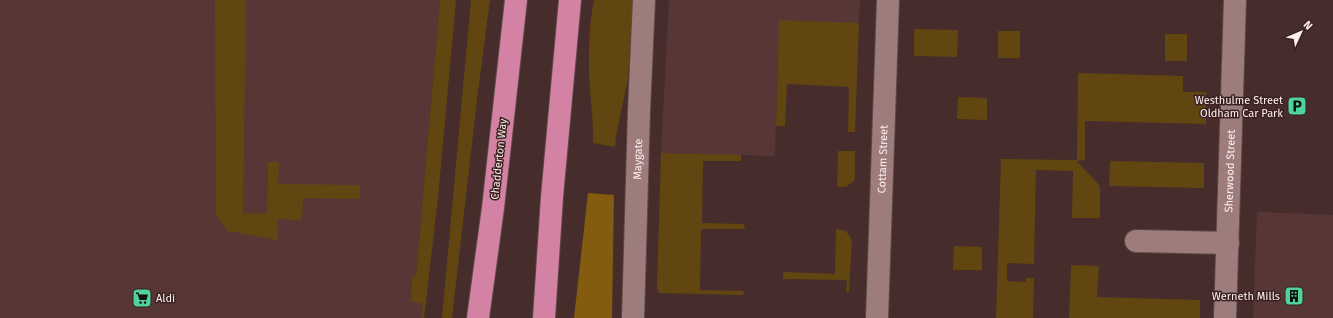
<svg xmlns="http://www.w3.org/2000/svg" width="1333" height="318" font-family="'Fira Sans',sans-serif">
  <rect width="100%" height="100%" fill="#462c2b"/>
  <g fill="#573736">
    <path d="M0,0h440l-24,276h-4l11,28 -2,14h-421z"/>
    <path d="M669,0h191l-3,50 -79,-2 -3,108 -114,-3z"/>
    <path d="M1257,212l76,3v103h-80z"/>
  </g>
  <g fill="#624611">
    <path d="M215,0h31l-3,213h24l1,-51h11l-1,22 82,1v14l-57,-1 -1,22 -24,-1v21l-51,-9 -11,-16z"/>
    <path d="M440,0h16l-18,198 -14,120h-3l2,-14 -12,-3 1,-25h4z"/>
    <path d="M471,0h19l-13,100 -25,218h-10z"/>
    <path d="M594,0h39l-5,79 -12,57 -1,11 -22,-4c1,-28 -5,-56 -4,-84 0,-20 1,-39 5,-59z"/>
    <path d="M779,20l80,3 -4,109h-7l1,-45 -62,-3 -2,42h-9z"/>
    <path d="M914,29l44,1 -1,27 -43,-1z"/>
    <rect x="998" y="31" width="22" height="27"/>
    <rect x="1165" y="34" width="22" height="27"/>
    <path d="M1078,73l105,3v16h23v32l-121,-3v39l-8,1 23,25v32h-28l1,-47 -37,-1 -2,94 -27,-1v18l19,1v-4h8l-1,40h-37l5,-159 76,1z"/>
    <path d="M958,97l29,1v22l-30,-1z"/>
    <path d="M838,151h17v29l-9,7h-9z"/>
    <path d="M661,153l80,2v6h-38l-1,62 42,1 1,5h-44l-1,61 44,1 -1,4 -84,-2 -2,-5z"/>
    <path d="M1110,161l94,2v25l-95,-2z"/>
    <path d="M836,229l10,2 6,9 -3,52 -3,-1 1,-11 -64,-1v-7l52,2z"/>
    <path d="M954,246l28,1v23h-29z"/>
    <path d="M1071,265l28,1 -2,31 103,3v18h-131z"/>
  </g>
  <path fill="#835c10" d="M588,193l26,2 -2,123h-38z"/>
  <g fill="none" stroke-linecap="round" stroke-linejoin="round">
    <defs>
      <g id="street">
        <path d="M1136,241l92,2"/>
        <path id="s1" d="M633,318l6,-207 5,-111"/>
        <path id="s2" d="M877,318l11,-318"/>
        <path id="s3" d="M1225,318l10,-318"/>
      </g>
      <g id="highway">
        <path d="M478,318l15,-110 23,-208"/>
        <path d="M544,318l8,-121 18,-197"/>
      </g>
    </defs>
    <use href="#street" stroke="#5e4948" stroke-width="24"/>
    <use href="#highway" stroke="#5e4948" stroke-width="24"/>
    <use href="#street" stroke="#9c7d7c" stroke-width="22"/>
    <use href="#highway" stroke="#d482a3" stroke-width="22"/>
  </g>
  <defs>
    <symbol id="parking-square" viewBox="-11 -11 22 22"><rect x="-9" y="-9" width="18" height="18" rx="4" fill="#4ed39a" stroke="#3b2221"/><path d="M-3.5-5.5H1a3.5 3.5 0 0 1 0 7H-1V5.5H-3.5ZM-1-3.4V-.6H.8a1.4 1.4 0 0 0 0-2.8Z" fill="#111"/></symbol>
    <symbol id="building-square" viewBox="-11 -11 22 22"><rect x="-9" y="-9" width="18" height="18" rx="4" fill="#4ed39a" stroke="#3b2221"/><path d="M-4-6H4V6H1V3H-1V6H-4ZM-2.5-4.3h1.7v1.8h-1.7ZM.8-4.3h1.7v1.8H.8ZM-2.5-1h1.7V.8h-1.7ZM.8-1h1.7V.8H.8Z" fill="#111"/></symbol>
    <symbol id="supermarket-square" viewBox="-11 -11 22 22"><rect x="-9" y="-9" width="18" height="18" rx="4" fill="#4ed39a" stroke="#3b2221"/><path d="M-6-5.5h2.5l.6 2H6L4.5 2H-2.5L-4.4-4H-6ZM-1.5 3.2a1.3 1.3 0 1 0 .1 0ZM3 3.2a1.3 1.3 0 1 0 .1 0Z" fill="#111"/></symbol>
  </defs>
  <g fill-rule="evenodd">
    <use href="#parking-square" x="1286" y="95" width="22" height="22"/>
    <use href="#building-square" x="1283" y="285" width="22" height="22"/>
    <use href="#supermarket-square" x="131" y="287" width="22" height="22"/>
  </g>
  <g text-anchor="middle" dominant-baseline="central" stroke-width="3" stroke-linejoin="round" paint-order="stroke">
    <g font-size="11" fill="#fef0ef" stroke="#3b2221" text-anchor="end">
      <text x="1283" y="100">Westhulme Street<tspan x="1283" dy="13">Oldham Car Park</tspan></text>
      <text x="1280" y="296">Werneth Mills</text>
      <text x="156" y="298" text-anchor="start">Aldi</text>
    </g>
    <g font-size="11" fill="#fef0ef" stroke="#3b2221">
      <text transform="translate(499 159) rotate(-84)">Chadderton Way</text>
      <text stroke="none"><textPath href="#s1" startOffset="159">Maygate</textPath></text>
      <text stroke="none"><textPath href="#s2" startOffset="159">Cottam Street</textPath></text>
      <text stroke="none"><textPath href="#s3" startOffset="147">Sherwood Street</textPath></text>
    </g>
  </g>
  <g transform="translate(1301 32) rotate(46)" stroke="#3b2221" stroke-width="3" paint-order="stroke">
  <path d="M0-3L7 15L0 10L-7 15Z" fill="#fef0ef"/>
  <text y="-6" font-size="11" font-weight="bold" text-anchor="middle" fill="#fef0ef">N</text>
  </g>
</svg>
